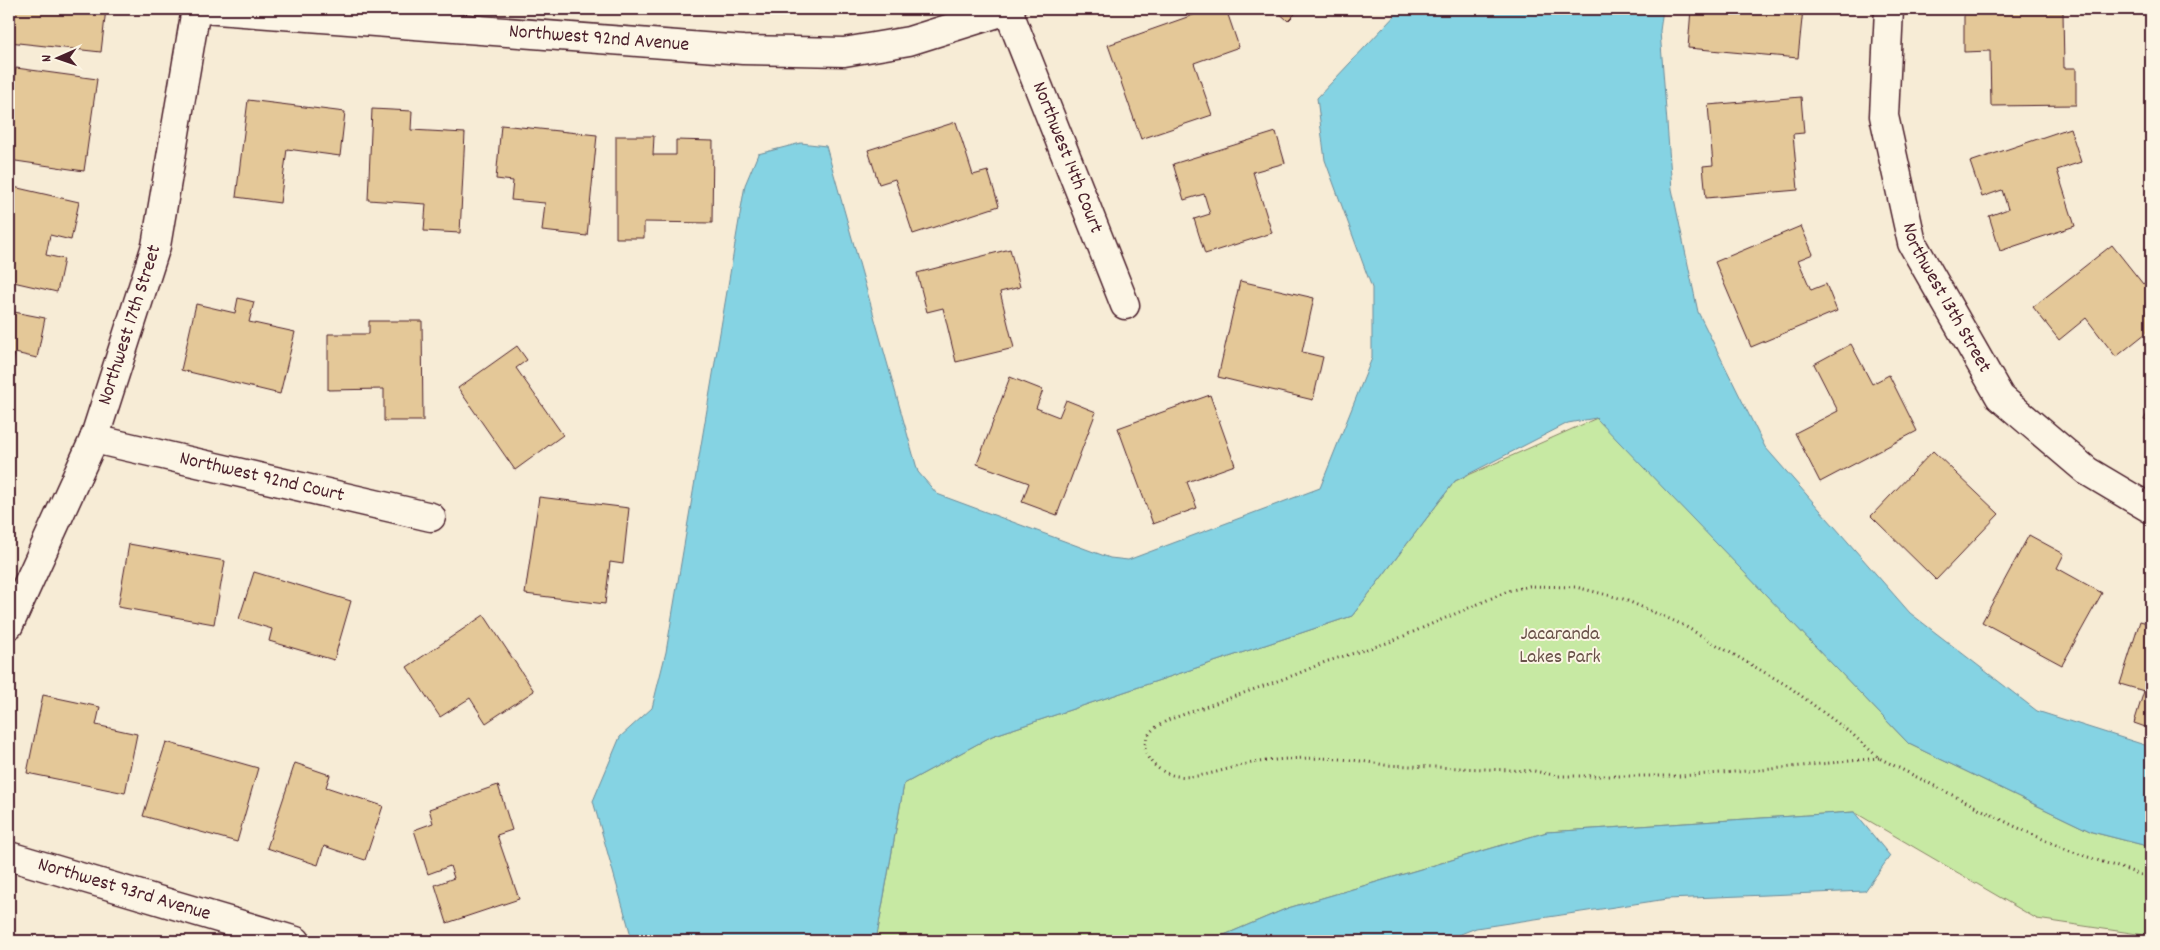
<svg xmlns="http://www.w3.org/2000/svg" width="2160" height="950" font-family="Dekko,sans-serif">
  <rect width="100%" height="100%" fill="#f7ecd6"/>
  <filter id="ink" filterUnits="userSpaceOnUse"><feTurbulence type="fractalNoise" baseFrequency=".02" numOctaves="2"/><feDisplacementMap in="SourceGraphic" scale="10" xChannelSelector="R" yChannelSelector="G"/><feConvolveMatrix kernelMatrix="1 2 1 2 8 2 1 2 1" color-interpolation-filters="sRGB"/></filter>
  <g filter="url(#ink)">
    <path fill="#c7e9a3" stroke="#888467" d="M1597,418l312,326 183,88 59,15v89l-114,-17 -183,-107 -307,20 -259,76 -78,33h-334l28,-157 88,-48 360,-120 103,-135z"/>
    <g fill="#85d3e3" stroke="#6d8b99">
      <path d="M1401,9h262l-3,22 12,158 26,123 67,135 145,166 127,98 114,36v100l-59,-15 -183,-88 -313,-326 -28,5 -113,58 -103,135 -360,120 -88,48 -28,157h-249l3,-9 -37,-131 27,-64 32,-29 14,-56 79,-467 13,-31 43,-11 25,3 92,326 19,22 173,64 18,2 192,-72 52,-130v-70l-47,-128 -8,-62z"/>
      <path d="M1854,812l36,44 -25,35 -198,8 -191,29 -33,13h-233l78,-33 259,-76z"/>
    </g>
    <g fill="#e4c898" stroke="#4a1f2b">
      <path d="M9,9h97l-5,43 -92,-10z"/>
      <path d="M1210,9h16l13,38 -45,16 18,52 -71,24 -33,-94z"/>
      <path d="M1275,9h25l-12,12z"/>
      <path d="M1691,9h112l-5,49 -110,-10z"/>
      <path d="M2063,12l1,56h12v37l-85,1 -1,-55 -26,1v-39z"/>
      <path d="M16,68l81,11 -13,92 -75,-11v-42z"/>
      <path d="M1801,97l3,36 -11,1 5,56 -92,8 -3,-32 10,-1 -5,-60z"/>
      <path d="M248,100l97,12 -5,44 -53,-7 -7,54 -44,-6z"/>
      <path d="M372,109l40,2 -1,19 54,3 -5,100 -36,-2 2,-27 -58,-4z"/>
      <path d="M956,122l17,53 15,-4 11,35 -86,28 -18,-55 -16,5 -11,-34z"/>
      <path d="M501,125l96,10 -10,101 -45,-5 3,-28 -34,-3 2,-19 -17,-2z"/>
      <path d="M2070,128l11,34 -24,8 18,56 -75,25 -11,-35 19,-7 -6,-19 -20,7 -12,-35z"/>
      <path d="M1276,132l9,31 -32,9 19,61 -67,21 -11,-35 16,-5 -6,-20 -20,6 -11,-36z"/>
      <path d="M616,136h38l-1,19h23v-15l37,1 -1,82 -68,-1v16h-28z"/>
      <path d="M9,186l70,16 -8,38 -21,-5 -4,20 18,4 -7,33 -48,-11z"/>
      <path d="M1801,226l12,28 -15,6 13,30 15,-6 11,27 -86,36 -36,-85z"/>
      <path d="M2112,245l31,39 8,-7v52l-35,28 -30,-39 -27,22 -26,-33z"/>
      <path d="M1010,249l10,38 -20,5 14,56 -58,14 -13,-54 -16,4 -10,-39z"/>
      <path d="M1240,281l74,17 -12,54 21,5 -10,43 -95,-23z"/>
      <path d="M238,298l16,4 -5,20 46,10 -15,62 -99,-24 15,-66 39,9z"/>
      <path d="M9,311l36,7 -8,40 -22,-5 -6,29z"/>
      <path d="M369,321h53l1,100h-39v-32l-56,1v-56h41z"/>
      <path d="M1851,344l21,40 17,-9 28,56 -97,51 -25,-49 43,-22 -24,-47z"/>
      <path d="M517,346l10,14 -11,8 47,67 -48,35 -57,-82z"/>
      <path d="M1010,377l33,13 -7,18 23,9 7,-17 30,12 -39,103 -35,-13 7,-19 -52,-19z"/>
      <path d="M1210,395l25,70 -48,17 10,26 -44,16 -35,-96z"/>
      <path d="M2151,405v18l-7,-3z"/>
      <path d="M1933,451l66,63 -63,66 -65,-64z"/>
      <path d="M539,497l90,11 -6,56 -13,-2 -5,42 -80,-10z"/>
      <path d="M2029,535l35,19 -7,14 45,25 -40,72 -80,-43z"/>
      <path d="M129,544l96,17 -11,63 -96,-17z"/>
      <path d="M254,572l97,29 -17,59 -65,-19 3,-12 -33,-10z"/>
      <path d="M484,615l50,76 -48,32 -16,-25 -30,19 -33,-50z"/>
      <path d="M2140,621l11,3v105l-17,-6 10,-32 -24,-7z"/>
      <path d="M43,695l57,12 -4,18 41,9 -12,59 -98,-20z"/>
      <path d="M166,742l92,26 -21,74 -94,-26z"/>
      <path d="M295,763l35,12 -4,12 57,19 -18,54 -41,-14 -6,19 -51,-17z"/>
      <path d="M498,785l14,45 -15,5 22,64 -72,24 -12,-38 19,-7 -4,-12 -22,8 -14,-44 19,-7 -4,-14z"/>
    </g>
    <g fill="none" stroke-linecap="round" stroke-linejoin="round">
      <defs>
        <g id="minor">
          <path id="s1" d="M204,9l539,41 101,2 65,-11 102,-32"/>
          <path id="s2" d="M1889,9l-5,107 28,127 88,154 87,74 64,38"/>
          <path id="s3" d="M1008,10l117,295"/>
          <path id="s4" d="M94,439l337,78"/>
          <path id="s5" d="M9,625l85,-186 62,-193 40,-237"/>
          <path id="s6" d="M9,856l287,85"/>
        </g>
      </defs>
      <use href="#minor" stroke="#4a1f2b" stroke-width="31"/>
      <path stroke="#4a1f2b" stroke-width="3" stroke-dasharray="1 4" stroke-linecap="butt" d="M1879,758l-117,12 -82,6h-122l-24,-5 -149,-6c-40,-8 -85,-9 -126,-3 -27,3 -55,18 -82,14 -20,-3 -42,-23 -27,-43 4,-6 12,-9 18,-13l129,-46 28,-12 65,-20 118,-51 21,-5 47,1 47,12 58,25 107,62 64,48 27,24 135,68 53,24 84,28"/>
      <use href="#minor" stroke="#fcf5e5" stroke-width="28"/>
    </g>
  </g>
  <g text-anchor="middle" dominant-baseline="central" stroke-width="4" stroke-linejoin="round" paint-order="stroke">
    <g font-size="20" fill="#4a1f2b" stroke="#fcf5e5">
      <text stroke="none"><textPath href="#s1" startOffset="396">Northwest 92nd Avenue</textPath></text>
      <text stroke="none"><textPath href="#s3" startOffset="159">Northwest 14th Court</textPath></text>
      <text stroke="none"><textPath href="#s2" startOffset="301">Northwest 13th Street</textPath></text>
      <text stroke="none"><textPath href="#s5" startOffset="324">Northwest 17th Street</textPath></text>
      <text stroke="none"><textPath href="#s4" startOffset="172">Northwest 92nd Court</textPath></text>
      <text stroke="none"><textPath href="#s6" startOffset="120">Northwest 93rd Avenue</textPath></text>
    </g>
    <g font-size="20" fill="#695249" stroke="#fcf5e5">
      <text x="1560" y="635">Jacaranda<tspan x="1560" dy="23">Lakes Park</tspan></text>
    </g>
  </g>
  <rect width="2160" height="950" fill="none" stroke="#fcf5e5" stroke-width="30"/>
  <rect x="15" y="15" width="2130" height="920" fill="none" stroke="#4a1f2b" stroke-width="2" filter="url(#ink)"/>
  <g transform="translate(58 58) rotate(268)" stroke="#fcf5e5" stroke-width="4" paint-order="stroke">
  <path d="M0-4L9 19L0 12L-9 19Z" fill="#4a1f2b"/>
  <text y="-8" font-size="14" font-weight="bold" text-anchor="middle" fill="#4a1f2b">N</text>
  </g>
</svg>
